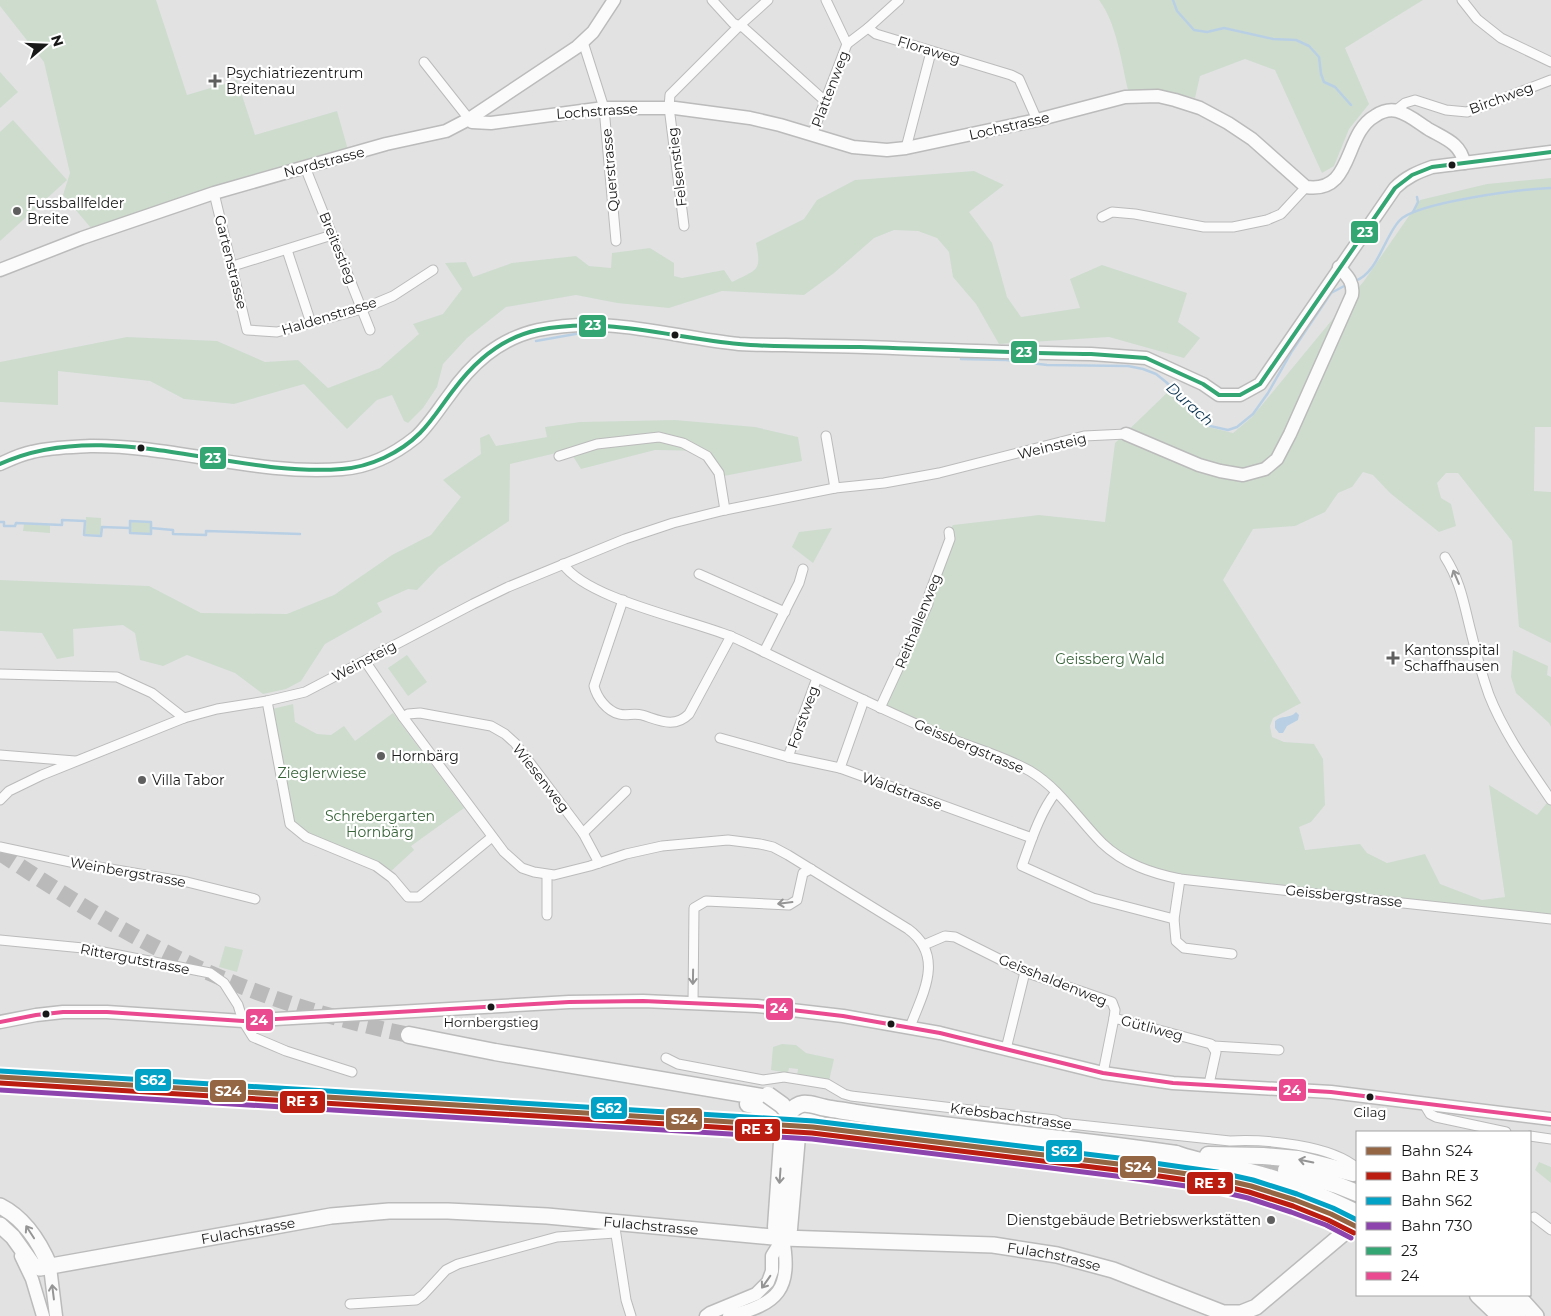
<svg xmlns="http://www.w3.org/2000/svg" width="1551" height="1316" font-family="Montserrat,sans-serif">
  <rect width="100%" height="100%" fill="#e2e2e3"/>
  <g fill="#cedcce">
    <path d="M0,0h156l31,95 50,-15 18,55 82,-24 11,39 -257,78 -28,-33 7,-22 -26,-111 -44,-56z"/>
    <path d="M1099,0h324l-78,48 24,56 -20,25 -15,37 -12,7 -47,-103 -30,-11 -45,17 -5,22 -29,-7 -38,-1c-7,-29 -11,-66 -29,-90z"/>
    <path d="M0,72l18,20 -18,16z"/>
    <path d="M13,120l54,60 -67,61v-109z"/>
    <path d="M974,171l30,14 -35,27 23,31 15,54 14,20 59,-9 -10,-29 32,-14 85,28 -9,29 22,16 -16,20 -75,-21 -110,7 -23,-40 -23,-27 -4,-25 -12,-14 -19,-7 -24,-1 -20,8 -40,35 -30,22 -82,-4 -53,17 -52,-5 -41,-8 -70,12 -39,31 -24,26 -6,23 -14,21 -15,15 -4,-2 -12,-26 -15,5 -30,29 -43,-45 -70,20 -50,-5 -34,-18 -92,-10v34l-58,-3v-40l127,-25 90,4 48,21 33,-2 30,28 52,-20 39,-34 -6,-10 30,-10 19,-25 -17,-26 21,-1 7,15 39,-14 64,-7 13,10 22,2 1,-15 38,-5 24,15v13l8,2 42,-8 8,12c25,-13 30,-10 24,-39l48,-24 13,-19 38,-20z"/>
    <path d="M1551,178v249h-16l-1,64 17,1v151l-32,-16 -7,-86 -54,-68h-12l-9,10 4,15 10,6 5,22 -17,6 -49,-39 -17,-18 -10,-3 -11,15 -14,6 -13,19 -30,14 -42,3 -30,51 78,123 -28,15 -3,8 2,11 12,5 30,2 9,15 2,46 -14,17 -12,5 6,23 55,-6 7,9 20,10 38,-9 15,30 42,16 23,-3 -16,-112 48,30 14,-17v121l-371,-40 -53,-17 -85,-83 -162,-71 48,-104 21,-72 4,-7 86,-10 66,7 10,-79 58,-56 31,39 29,7 19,-16 112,-136 56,-81 67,-16z"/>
    <path d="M675,420l80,7 43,10 4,24 -78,15 -17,-25 -52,-1 -74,19 -12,-19 -59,14 -1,57 -70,46 -22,23 -9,-1 -31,14 5,9 -57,32 -24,37 -15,8 -23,5 -28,-21 -48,-18 -24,11 -23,-6 -5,-27 -12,-8 -50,4 1,27 -17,3 -15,-26 -42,-2v-51l149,6 52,27 86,1 47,-19 58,-40 39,-20 30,-38 -18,-17 38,-26 -1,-16 9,-4 7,12 51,-9 -2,-10 35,-5z"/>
    <path d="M86,517l15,1v17l-16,-1z"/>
    <path d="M131,521l20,1v12l-20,-1z"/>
    <path d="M24,524l26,1v8l-27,-2z"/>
    <path d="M832,528l-19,35 -21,-16 7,-15z"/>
    <path d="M1513,650l35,16 -1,9 4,2v50l-2,-4 -33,-30 -5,-16z"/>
    <path d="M407,655l20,27 -19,14 -20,-28z"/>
    <path d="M293,704l2,18 22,12 14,1 13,-9 11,15 38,-28 71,95 -53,38 3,4 -24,22 -86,-39 -12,-12 -20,-112z"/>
    <path d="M225,946l18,4 -6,22 -18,-5z"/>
    <path d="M782,1044l14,1 10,8 28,6 -5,22 -32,-6 1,-6 -9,-1 -1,5 -17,-3 2,-23z"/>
    <path d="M1539,1162l12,5v16l-16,-13z"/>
  </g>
  <path fill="#b9d0e4" d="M1296,712l3,3 -1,5 -11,6 -4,7h-4l-4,-5v-7c6,-6 15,-2 21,-9z"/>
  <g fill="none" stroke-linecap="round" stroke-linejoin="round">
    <g stroke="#b9d0e4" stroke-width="2.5">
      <path d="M1173,0l4,11 17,19 13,2 17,-4 49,11 23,1 13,6 10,11 2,17 3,8 11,5 16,18"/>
      <path d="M1413,212l5,-10 -1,-5"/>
      <path d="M1355,281c22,-7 29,-43 44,-60 16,-19 125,-32 152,-33"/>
      <path d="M536,341l45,-8"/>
      <path d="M961,359l45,1 41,5 81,1 15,3 13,5 10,8 44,44 18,4 9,-3 16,-13 15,-21 24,-42 39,-58 17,-9"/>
      <path d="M0,522h4v4h11l1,-3 46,2v-5l23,1 -1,14 17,1 1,-9 28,1v-7l21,1v6l22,2v4l33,1v-4l94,3"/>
      <path d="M130,528v5l21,1v-6"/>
    </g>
    <g stroke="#bababb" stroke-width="16" stroke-dasharray="16 8" stroke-linecap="butt">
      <path d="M0,853c55,36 110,72 169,101 76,38 157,64 240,81"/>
      <path d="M1241,1159l45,11"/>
    </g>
    <defs>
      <g id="street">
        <path d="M712,0l21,23 11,5 81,73"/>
        <path d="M826,0l21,44 21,-16 8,6 135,41 8,4 18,41"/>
        <path d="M1462,0l15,19 24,19 50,24"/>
        <path d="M868,28l31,-28"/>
        <path d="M583,42l21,66 12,133"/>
        <path d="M424,62l45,57"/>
        <path d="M1395,111l10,-8 10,-3 31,10 21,2 84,-32"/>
        <path d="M812,135l35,-91"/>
        <path d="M906,148l25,-96"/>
        <path d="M305,167l65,163"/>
        <path d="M214,193l33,137 30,2 85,-23 31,-13 40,-26"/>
        <path d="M1102,217l10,-5 23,2 69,13h29l34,-7 14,-6 25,-27"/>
        <path d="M684,226l-15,-119 1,-12 69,-69 29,-26"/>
        <path d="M287,250l24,73"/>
        <path d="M233,266l99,-31"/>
        <path d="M826,436l9,52"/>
        <path d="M559,456l38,-12 62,-7 24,6 24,13 12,17 6,37"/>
        <path d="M1445,557c16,25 19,48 26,75 5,21 11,43 18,63 15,38 39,71 62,105"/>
        <path d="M563,564c24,35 125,55 167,72 10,4 19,9 28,13 60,29 120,59 181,85 30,13 63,21 91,37 30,18 48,48 72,72 22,21 49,30 78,36l371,40"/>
        <path d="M699,574l86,38"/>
        <path d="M623,600l-29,86c3,12 13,25 25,28 7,2 15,-1 23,1 17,5 32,14 47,-1l42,-78"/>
        <path d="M764,652l35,-69 4,-14"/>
        <path d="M365,661l38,56 101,135 18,16 12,4 20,3 36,-9 36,-12 36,-8 66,-6 32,4 13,3 15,8 120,74c37,27 15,64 2,98"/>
        <path d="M0,674l117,3 35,16 32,25"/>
        <path d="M864,700l-24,68 192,70"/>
        <path d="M267,701l23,123 16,13 70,29 16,12 16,19h11l73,-60"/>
        <path d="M880,708l48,-104 1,-9 21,-56 -1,-7"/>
        <path d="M403,717l5,-3 12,-1 71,13 14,8 10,9 68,90 16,30"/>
        <path d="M720,738l68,19 52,11"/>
        <path d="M0,755l75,6"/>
        <path d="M788,757l29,-79"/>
        <path d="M1056,792c-16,20 -25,49 -34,74l71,32 81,21"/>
        <path d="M0,800l9,-9 33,-16 142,-57 33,-9 50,-8 38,-9 168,-88 35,-17 117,-48 48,-16 52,-13 110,-22 49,-5 55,-10 145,-37 42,-2"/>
        <path d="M583,833l43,-42"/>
        <path d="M0,847l75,16 112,19 68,17"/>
        <path d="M547,875v40"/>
        <path d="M1180,879l-6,40 2,22 8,7 48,6"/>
        <path d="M0,940l83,8 127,25 14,10 14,22 5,16 10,16 33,14 66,21"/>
        <path d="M924,945l21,-9 10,1 70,35 87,30 3,8 -1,8"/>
        <path d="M693,1003l1,-95 12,-7 83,4 8,-5 6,-27 8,-4"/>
        <path d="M1214,1046l65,4"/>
        <path d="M1006,1049l19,-77"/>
        <path d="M666,1058l12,6 85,16 21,-3 43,7 17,10 7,2 204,24 6,3 9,1 160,17c35,-2 101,4 127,27"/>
        <path d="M1103,1073l11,-55 97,26 5,8 -7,32"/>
        <path d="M1424,1104l6,10 6,3 70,15"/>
        <path d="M1530,1136l21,3"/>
        <path d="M1534,1217l17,13"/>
        <path d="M615,1228l11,72 5,16"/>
        <path d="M350,1304l66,-4 7,-5 23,-25 12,-6 99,-27 58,-4"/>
      </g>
      <g id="secondary">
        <path d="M469,119l3,3 19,1 113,-15h71l75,10 30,7 73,22 34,3 19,-2 131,-28 88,-23 33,-1 17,4 25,8 28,15 24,16 54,48c48,7 37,-53 69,-71 6,-4 14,-7 22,-5 12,3 23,13 33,19 16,9 31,14 34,33"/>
        <path d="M0,270l82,-32 132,-45 172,-49 60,-13 23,-12 108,-72 16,-15 21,-32"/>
        <path d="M1126,434l73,31 21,6 23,4 22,-6 12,-10 13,-25 62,-139c2,-13 -5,-19 -13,-28"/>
        <path d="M0,464c11,-5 21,-10 32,-12 19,-5 38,-5 58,-6 85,-1 167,30 252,23 27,-2 53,-15 74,-32 12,-11 22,-27 32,-40 23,-33 50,-58 90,-67 71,-15 132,7 201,14 15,1 31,1 46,1 27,1 54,1 81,2 75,3 150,6 225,7l55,4 57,26 16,11h21l20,-11 135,-196c11,-11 23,-16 37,-21l119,-15"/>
        <path d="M0,1022l36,-7 27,-3h44l136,9 326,-19 74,-1 114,5 86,10 97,17 163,40 70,10 158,9 220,27"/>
        <path d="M21,1256l11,23 11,37"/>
        <path d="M50,1267l6,49"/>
        <path d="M706,1316l4,-3 46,-19 12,-12 4,-11v-15l11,-18"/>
        <path d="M729,1316c50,-12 63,-27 54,-78"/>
      </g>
      <g id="primary">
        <path d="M0,1206c24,12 40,37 50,61"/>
        <path id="s1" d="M0,1225l13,12 20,28 7,3 291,-52 58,-5h59l99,5 236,22 210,7 64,10 56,15 110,43h18l15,-6 101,-85"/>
        <path d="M1517,1295l19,21"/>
      </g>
      <g id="highway">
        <path d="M409,1035l86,17 273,46"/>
        <path d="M748,1104c19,4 26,6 35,24"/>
        <path d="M786,1117l-3,11 -7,99 7,11 6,-9 8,-93 9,-19 19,-9"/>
        <path d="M1176,1154c25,9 52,12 78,19 36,9 70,24 103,40"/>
        <path d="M1208,1155l55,1 35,3 55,14"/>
        <path d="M1286,1170l51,15 20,8"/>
        <path d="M1478,1295l22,21"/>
        <path d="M1498,1295l20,21"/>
      </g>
    </defs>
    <use href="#street" stroke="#bbb" stroke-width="11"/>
    <use href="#secondary" stroke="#bbb" stroke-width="15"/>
    <use href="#primary" stroke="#bbb" stroke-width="18"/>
    <use href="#highway" stroke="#bbb" stroke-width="19"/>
    <use href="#street" stroke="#fbfbfb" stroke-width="9"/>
    <use href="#secondary" stroke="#fbfbfb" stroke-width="12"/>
    <use href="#primary" stroke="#fbfbfb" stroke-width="15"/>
    <use href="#highway" stroke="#fbfbfb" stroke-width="16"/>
    <defs>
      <path id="highway-bridge" d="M768,1095l14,10 7,8c13,-15 21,-8 37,-5 10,2 20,3 30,5 106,17 214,25 320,41"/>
    </defs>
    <use href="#highway-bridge" stroke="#bbb" stroke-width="19" stroke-linecap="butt"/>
    <use href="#highway-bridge" stroke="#fbfbfb" stroke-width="16"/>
    <defs>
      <path id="bus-1" d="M0,464c106,-49 231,14 342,5 28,-2 58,-16 78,-36 13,-13 23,-30 35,-45 21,-28 49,-51 83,-58 68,-14 134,8 201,14 40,4 81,2 121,3 77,2 154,6 231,7l55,4 57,26 16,11h21l20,-11 135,-196 17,-13 20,-8 119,-15"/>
      <path id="bus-2" d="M0,1022l36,-7 27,-3h44l136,9 326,-19 74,-1 114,5 86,10 97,17 163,40 70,10 158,9 220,27"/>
    </defs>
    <use href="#bus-1" stroke="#fff" stroke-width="8"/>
    <use href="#bus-2" stroke="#fff" stroke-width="8"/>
    <use href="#bus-1" stroke="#33a674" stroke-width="4"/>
    <use href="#bus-2" stroke="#ea4a90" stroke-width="4"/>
    <defs>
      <path id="rail-1" d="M0,1077l813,50 305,37 98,14 35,8 44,14 36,14 26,13"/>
      <path id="rail-2" d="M0,1083l812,50 305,37 98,14 34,8 44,14 35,14 26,13"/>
      <path id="rail-3" d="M0,1071l814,50 305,37 98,14 36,8 44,14 36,14 24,12"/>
      <path id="rail-4" d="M0,1090l812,49 304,37 98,14 34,8 43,14 35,13 25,13"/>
    </defs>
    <use href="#rail-1" stroke="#fff" stroke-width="9"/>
    <use href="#rail-2" stroke="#fff" stroke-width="9"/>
    <use href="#rail-3" stroke="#fff" stroke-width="9"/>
    <use href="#rail-4" stroke="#fff" stroke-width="9"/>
    <use href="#rail-1" stroke="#946644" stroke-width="5"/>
    <use href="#rail-2" stroke="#bb1e10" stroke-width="5"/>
    <use href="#rail-3" stroke="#01a2c5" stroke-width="5"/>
    <use href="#rail-4" stroke="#8e44ad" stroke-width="5"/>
  </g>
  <defs><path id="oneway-shaft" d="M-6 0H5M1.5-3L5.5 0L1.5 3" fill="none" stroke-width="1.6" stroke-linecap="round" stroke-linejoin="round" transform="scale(1.25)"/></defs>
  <g stroke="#959596">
    <use href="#oneway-shaft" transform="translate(1456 577) rotate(-113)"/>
    <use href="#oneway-shaft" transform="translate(785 903) rotate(173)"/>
    <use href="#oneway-shaft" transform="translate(693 977) rotate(91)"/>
    <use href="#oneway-shaft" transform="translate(1306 1161) rotate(-168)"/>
    <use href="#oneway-shaft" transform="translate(780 1176) rotate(94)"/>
    <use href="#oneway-shaft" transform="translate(30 1232) rotate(-123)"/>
    <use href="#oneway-shaft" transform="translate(766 1282) rotate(125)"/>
    <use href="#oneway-shaft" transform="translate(53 1292) rotate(-97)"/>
  </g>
  <g fill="#5f5f60" stroke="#fff" stroke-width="2">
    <path d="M212.5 73.5h5v5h5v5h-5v5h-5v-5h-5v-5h5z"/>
    <circle cx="17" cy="211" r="5"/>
    <path d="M1390.5 650.5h5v5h5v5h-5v5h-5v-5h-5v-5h5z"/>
    <circle cx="381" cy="756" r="5"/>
    <circle cx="142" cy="780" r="5"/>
    <circle cx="1271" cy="1220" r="5"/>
  </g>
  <g fill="#19191a" stroke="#fff" stroke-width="2">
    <circle cx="1452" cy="165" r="4.5"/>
    <circle cx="675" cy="335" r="4.5"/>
    <circle cx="141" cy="448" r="4.5"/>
    <circle cx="491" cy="1007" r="4.5"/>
    <circle cx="46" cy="1014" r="4.5"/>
    <circle cx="891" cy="1024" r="4.5"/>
    <circle cx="1370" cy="1097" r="4.5"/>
  </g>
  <g text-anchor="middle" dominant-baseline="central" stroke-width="4.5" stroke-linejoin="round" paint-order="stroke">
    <g font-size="13" fill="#19191a" stroke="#fff">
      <text x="491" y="1022">Hornbergstieg</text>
      <text x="1370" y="1112">Cilag</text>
    </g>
    <g font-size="14" fill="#19191a" stroke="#fff">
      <text transform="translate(929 50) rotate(17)">Floraweg</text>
      <text transform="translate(830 89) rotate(-69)">Plattenweg</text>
      <text transform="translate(1501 98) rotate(-20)">Birchweg</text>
      <text transform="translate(597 111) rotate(-4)">Lochstrasse</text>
      <text transform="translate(1009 126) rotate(-13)">Lochstrasse</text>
      <text transform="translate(324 162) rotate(-15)">Nordstrasse</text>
      <text transform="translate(677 167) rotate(-97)">Felsenstieg</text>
      <text transform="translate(610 170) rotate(-95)">Querstrasse</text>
      <text transform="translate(338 248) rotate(68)">Breitestieg</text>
      <text transform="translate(231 262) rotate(76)">Gartenstrasse</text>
      <text transform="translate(329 316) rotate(-17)">Haldenstrasse</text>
      <text transform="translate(1052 446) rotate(-14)">Weinsteig</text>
      <text transform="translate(918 621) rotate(-68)">Reithallenweg</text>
      <text transform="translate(364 661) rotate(-28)">Weinsteig</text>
      <text transform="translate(803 717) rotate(-70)">Forstweg</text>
      <text transform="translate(969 746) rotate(23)">Geissbergstrasse</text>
      <text transform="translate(541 778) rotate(52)">Wiesenweg</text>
      <text transform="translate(902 791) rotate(20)">Waldstrasse</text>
      <text transform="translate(128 872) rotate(10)">Weinbergstrasse</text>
      <text transform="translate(1344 896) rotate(6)">Geissbergstrasse</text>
      <text transform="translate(135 959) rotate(11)">Rittergutstrasse</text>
      <text transform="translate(1053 980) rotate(22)">Geisshaldenweg</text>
      <text transform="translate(1152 1028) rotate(15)">Gütliweg</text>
      <text transform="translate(1011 1116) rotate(8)">Krebsbachstrasse</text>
      <text stroke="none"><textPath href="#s1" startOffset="676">Fulachstrasse</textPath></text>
      <text stroke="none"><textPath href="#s1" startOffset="271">Fulachstrasse</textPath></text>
      <text stroke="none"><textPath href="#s1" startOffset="1081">Fulachstrasse</textPath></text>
    </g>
    <g font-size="14" fill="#19191a" stroke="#fff" text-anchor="start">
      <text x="226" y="73">Psychiatriezentrum<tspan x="226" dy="16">Breitenau</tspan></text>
      <text x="27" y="203">Fussballfelder<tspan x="27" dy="16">Breite</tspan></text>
      <text x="1404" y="650">Kantonsspital<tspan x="1404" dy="16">Schaffhausen</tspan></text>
      <text x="391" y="756">Hornbärg</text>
      <text x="152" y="780">Villa Tabor</text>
      <text x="1261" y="1220" text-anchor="end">Dienstgebäude Betriebswerkstätten</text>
    </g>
    <g font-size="14" fill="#39643a" stroke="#fff">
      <text x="1110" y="659">Geissberg Wald</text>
      <text x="322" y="773">Zieglerwiese</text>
      <text x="380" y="816">Schrebergarten<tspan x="380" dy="16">Hornbärg</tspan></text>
    </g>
    <g font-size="15" font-style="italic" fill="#0b334f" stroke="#fff">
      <text transform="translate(1190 404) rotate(42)">Durach</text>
    </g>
  </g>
  <g stroke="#fff" stroke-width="2">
    <rect x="1350" y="220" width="29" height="24" rx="5" fill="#33a674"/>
    <rect x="578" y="314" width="29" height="24" rx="5" fill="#33a674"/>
    <rect x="1010" y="340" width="28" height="24" rx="5" fill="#33a674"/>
    <rect x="199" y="446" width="28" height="24" rx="5" fill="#33a674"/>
    <rect x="765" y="997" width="29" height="24" rx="5" fill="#ea4a90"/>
    <rect x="245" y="1008" width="29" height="24" rx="5" fill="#ea4a90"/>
    <rect x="134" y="1068" width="38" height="24" rx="5" fill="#01a2c5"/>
    <rect x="1278" y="1078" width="29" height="24" rx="5" fill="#ea4a90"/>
    <rect x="209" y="1079" width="38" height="24" rx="5" fill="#946644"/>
    <rect x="279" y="1090" width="47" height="24" rx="5" fill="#bb1e10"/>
    <rect x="590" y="1096" width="38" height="24" rx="5" fill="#01a2c5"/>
    <rect x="665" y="1107" width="38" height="24" rx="5" fill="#946644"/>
    <rect x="734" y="1118" width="47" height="24" rx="5" fill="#bb1e10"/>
    <rect x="1045" y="1139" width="38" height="24" rx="5" fill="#01a2c5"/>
    <rect x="1119" y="1155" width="38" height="24" rx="5" fill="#946644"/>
    <rect x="1186" y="1171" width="48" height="24" rx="5" fill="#bb1e10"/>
  </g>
  <g font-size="14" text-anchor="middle" font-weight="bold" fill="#fff">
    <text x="1365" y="237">23</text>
    <text x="593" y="330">23</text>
    <text x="1024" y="357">23</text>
    <text x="213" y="463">23</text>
    <text x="779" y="1013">24</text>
    <text x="259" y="1025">24</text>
    <text x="153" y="1085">S62</text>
    <text x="1292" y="1095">24</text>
    <text x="228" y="1096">S24</text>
    <text x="302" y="1106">RE 3</text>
    <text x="609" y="1113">S62</text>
    <text x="684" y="1124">S24</text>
    <text x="757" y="1134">RE 3</text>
    <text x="1064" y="1156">S62</text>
    <text x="1138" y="1172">S24</text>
    <text x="1210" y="1188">RE 3</text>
  </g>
  <rect x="1356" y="1131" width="175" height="165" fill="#ffffff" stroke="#a3a3a3"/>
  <rect x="1366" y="1147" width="25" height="8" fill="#946644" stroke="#a3a3a3"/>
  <text x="1401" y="1156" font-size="15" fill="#19191a">Bahn S24</text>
  <rect x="1366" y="1172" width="25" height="8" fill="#bb1e10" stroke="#a3a3a3"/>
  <text x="1401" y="1181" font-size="15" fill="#19191a">Bahn RE 3</text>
  <rect x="1366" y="1197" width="25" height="8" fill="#01a2c5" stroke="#a3a3a3"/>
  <text x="1401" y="1206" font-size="15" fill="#19191a">Bahn S62</text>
  <rect x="1366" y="1222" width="25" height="8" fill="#8e44ad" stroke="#a3a3a3"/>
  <text x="1401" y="1231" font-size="15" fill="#19191a">Bahn 730</text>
  <rect x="1366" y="1247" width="25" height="8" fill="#33a674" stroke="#a3a3a3"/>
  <text x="1401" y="1256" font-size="15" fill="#19191a">23</text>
  <rect x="1366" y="1272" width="25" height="8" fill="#ea4a90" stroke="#a3a3a3"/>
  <text x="1401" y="1281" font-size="15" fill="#19191a">24</text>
  <g transform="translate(45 45) rotate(71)" stroke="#ffffff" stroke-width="4" paint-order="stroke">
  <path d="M0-4L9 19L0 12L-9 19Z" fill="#19191a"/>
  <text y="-8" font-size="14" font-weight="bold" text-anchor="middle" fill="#19191a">N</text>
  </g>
</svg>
